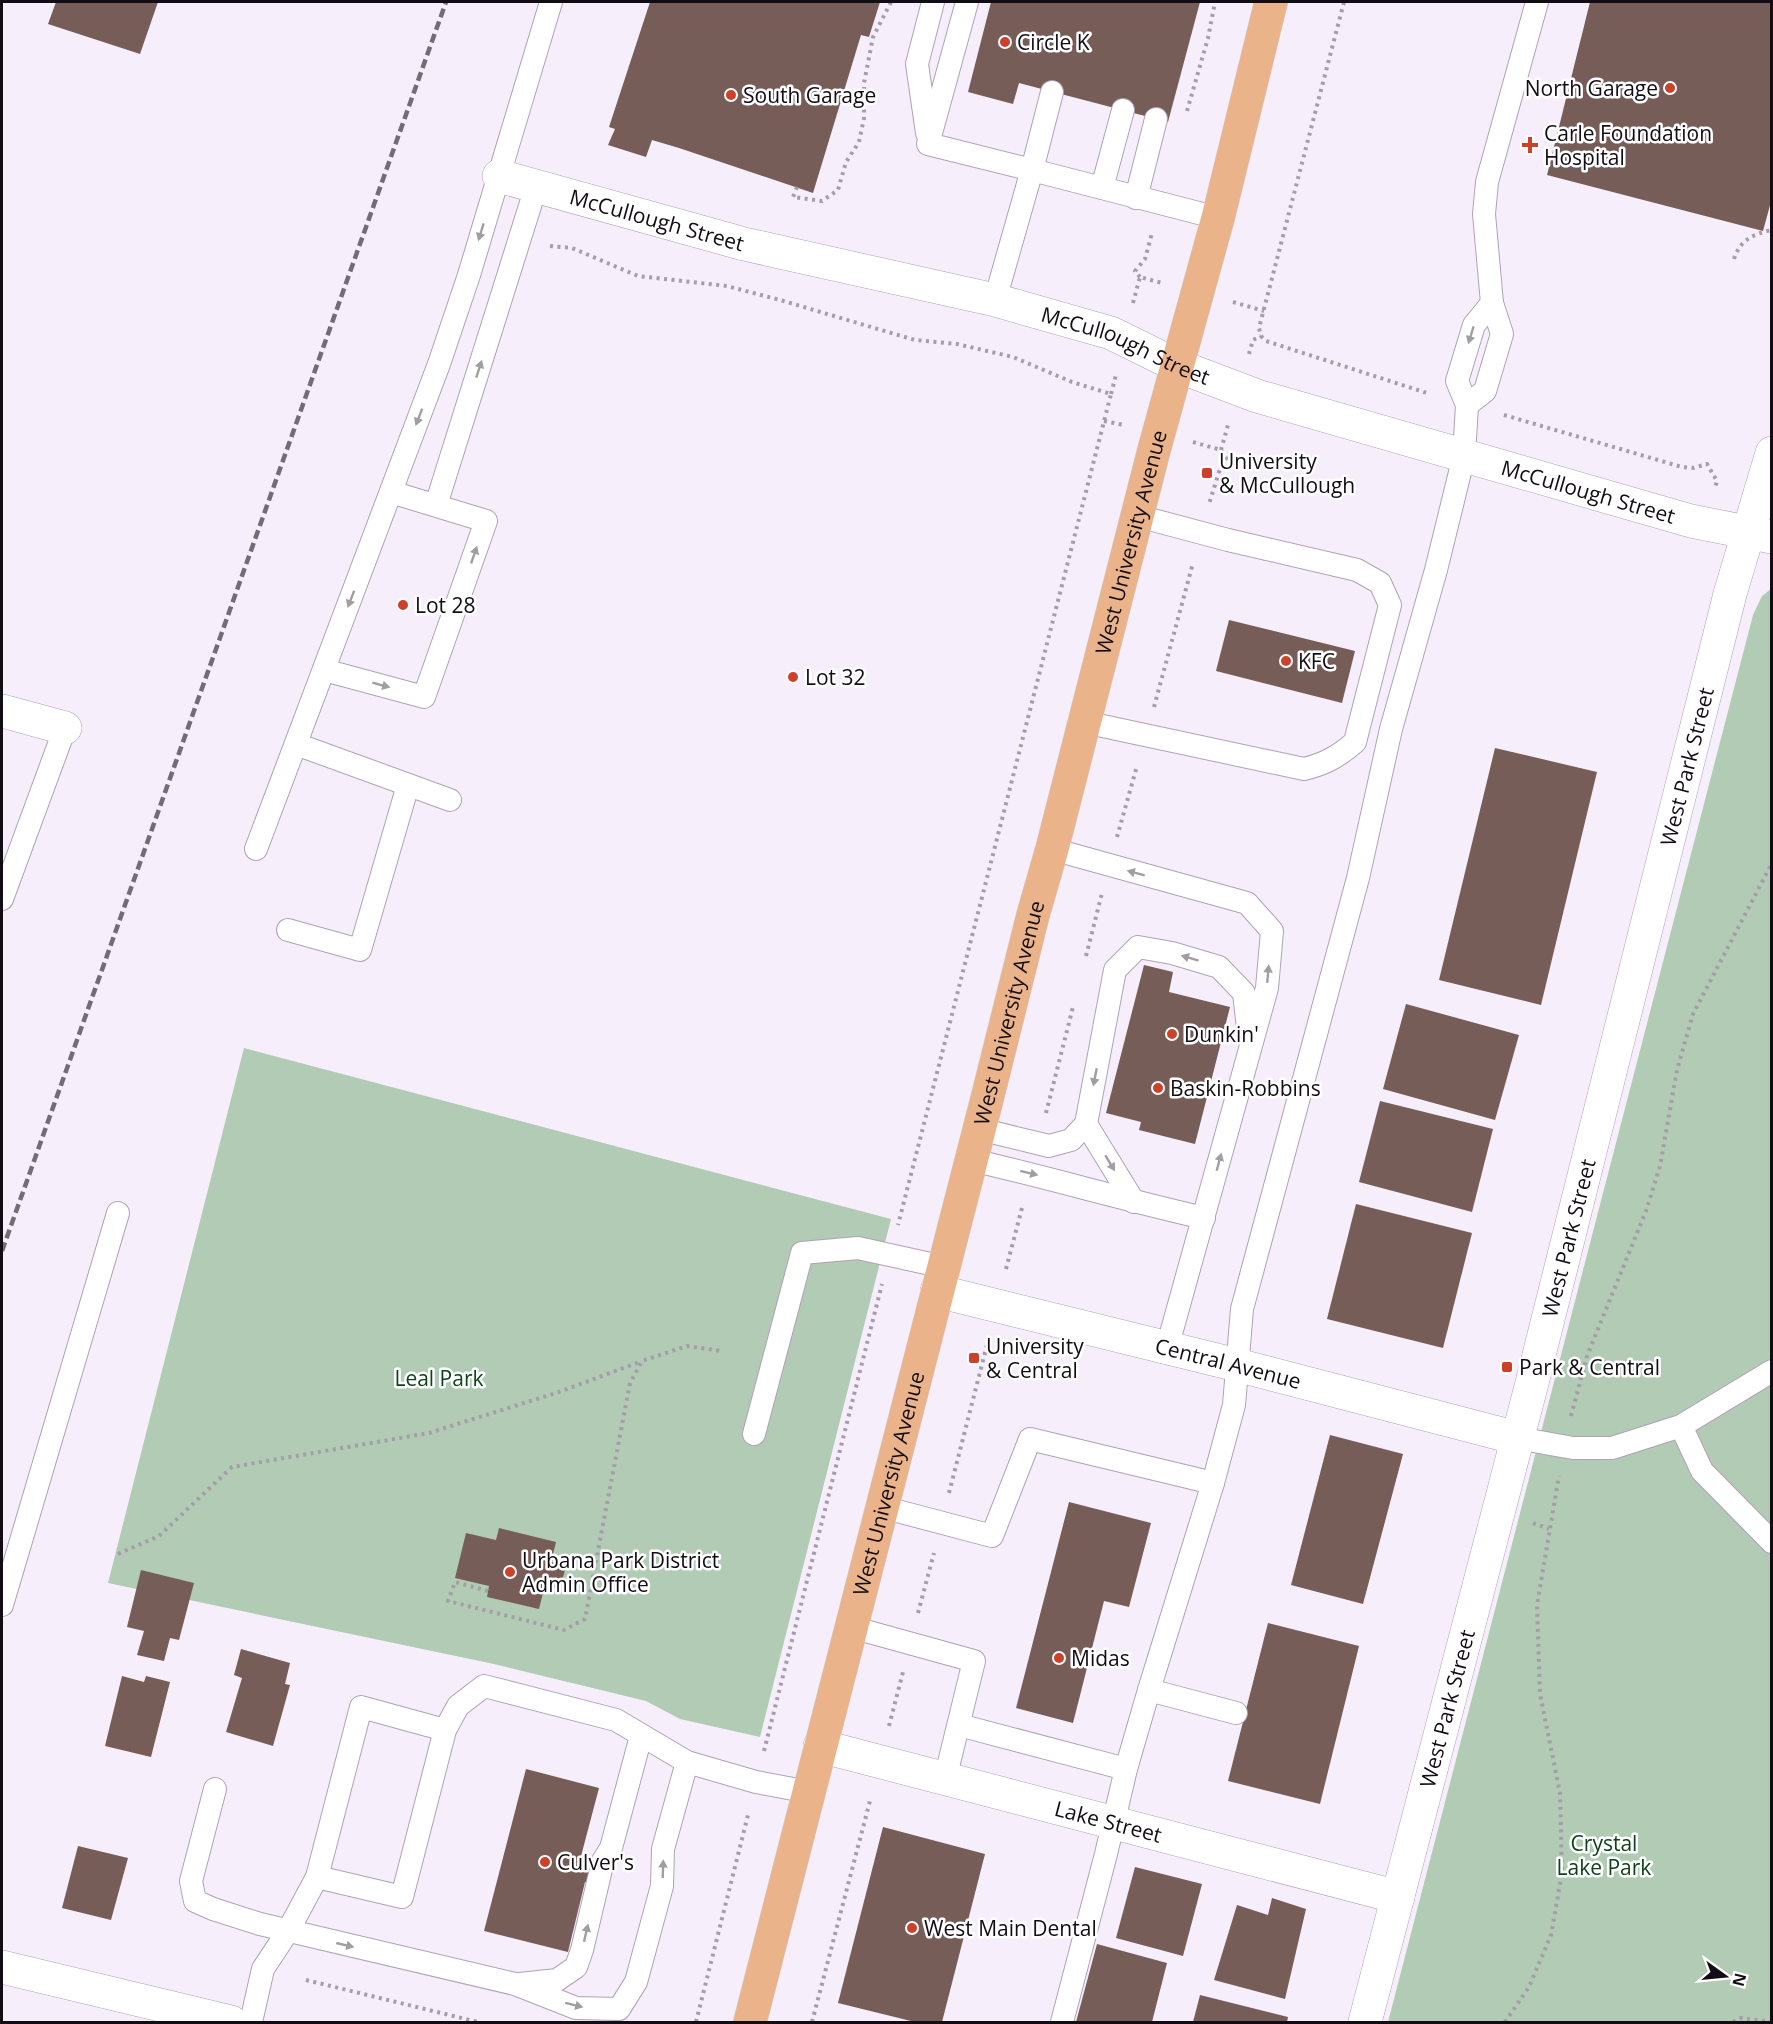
<svg xmlns="http://www.w3.org/2000/svg" width="1773" height="2024" font-family="'Open Sans',sans-serif">
  <rect width="100%" height="100%" fill="#f7eefc"/>
  <g fill="#b2cbb4">
    <path d="M1771,589v1433h-383l365,-1407 9,-19z"/>
    <path d="M244,1048l647,171 -131,518 -80,-18 -34,-18 -152,-37 -386,-81z"/>
  </g>
  <g fill="#765d57">
    <path d="M56,2h102l-18,52 -92,-30z"/>
    <path d="M650,2h230l-11,35 -8,-2 -48,158 -134,-45 -27,-8 -6,17 -38,-12 7,-16 -6,-2z"/>
    <path d="M991,2h209l-32,120 -149,-39 -6,21 -45,-12z"/>
    <path d="M1590,2h182v196l-9,33 -216,-56z"/>
    <path d="M1229,620l126,31 -13,52 -126,-32z"/>
    <path d="M1495,748l102,24 -56,233 -102,-25z"/>
    <path d="M1144,965l29,7 -4,20 61,15 -35,137 -56,-14 2,-8 -35,-9z"/>
    <path d="M1406,1004l113,31 -24,85 -112,-31z"/>
    <path d="M1380,1101l113,28 -21,83 -113,-30z"/>
    <path d="M1356,1204l116,29 -29,115 -116,-29z"/>
    <path d="M1330,1435l73,19 -40,150 -72,-19z"/>
    <path d="M1069,1502l82,21 -22,84 -25,-6 -31,122 -57,-15z"/>
    <path d="M499,1528l57,14 -5,20 15,4 -6,23 -15,-4 -6,24 -52,-12 2,-11 -34,-8 11,-45 30,7z"/>
    <path d="M141,1570l53,13 -15,57 -9,-2 -6,23 -27,-6 7,-24 -17,-4z"/>
    <path d="M1268,1623l91,23 -39,158 -92,-23z"/>
    <path d="M241,1649l49,14 -5,21 5,1 -17,61 -47,-14 16,-54 -8,-3z"/>
    <path d="M122,1676l22,6 2,-6 24,6 -19,75 -46,-11z"/>
    <path d="M526,1769l73,19 -19,72 15,4 -5,19 -5,-1 -17,70 -84,-21z"/>
    <path d="M883,1827l102,27 -43,168h-27l-77,-19z"/>
    <path d="M78,1846l50,12 -17,62 -49,-12z"/>
    <path d="M1135,1867l67,17 -19,72 -67,-18z"/>
    <path d="M1272,1898l34,11 -21,90 -71,-19 23,-75 31,10z"/>
    <path d="M1097,1944l70,19 -15,59h-76z"/>
    <path d="M1200,1995l88,22 -1,5h-94z"/>
  </g>
  <g fill="none" stroke-linecap="round" stroke-linejoin="round">
    <defs>
      <g id="lane">
        <path d="M967,2l-39,142 104,26 -37,130"/>
        <path d="M1052,92l-20,78 186,48"/>
        <path d="M927,133l-10,-69 16,-62"/>
        <path d="M1102,188l21,-78"/>
        <path d="M1136,198l20,-79"/>
        <path d="M1467,405l18,-14 17,-57 -10,-31 -8,-89 3,-32 50,-180"/>
        <path d="M436,505l100,-318"/>
        <path d="M324,670l100,27 62,-176 -95,-29"/>
        <path d="M1084,722l220,47c21,-5 35,-13 51,-27l35,-137 -10,-22 -23,-13 -129,-30 -90,-24"/>
        <path d="M296,744l154,56"/>
        <path d="M256,849l183,-485 30,-89 82,-273"/>
        <path d="M1052,849l195,54 25,28 -5,57 -100,360"/>
        <path d="M2,899l63,-171"/>
        <path d="M288,930l72,20 48,-165"/>
        <path d="M1086,1124l48,78"/>
        <path d="M979,1129l70,17 22,-6 15,-16 29,-154 23,-23 34,6 47,14 25,26 5,44"/>
        <path d="M972,1160c77,18 154,40 232,58"/>
        <path d="M1681,1426l21,45 70,71"/>
        <path d="M754,1434l48,-181 56,-5 86,19"/>
        <path d="M1517,1438l56,10h39l69,-22 91,-55"/>
        <path d="M882,1507l110,29 38,-97 183,44"/>
        <path d="M2,1605l116,-392"/>
        <path d="M851,1627l123,34 -29,118"/>
        <path d="M1149,1690l87,23"/>
        <path d="M959,1725l167,44"/>
        <path d="M215,1789l-24,92 4,20 18,8 47,15 255,60 61,24 43,1 17,-27 26,-96 1,-37 24,-87"/>
        <path d="M317,1877l85,20 43,-167"/>
        <path d="M520,1984l37,-4 19,-13 6,-17 21,-89 8,-13 30,-112"/>
        <path d="M251,2022l12,-53 25,-38 29,-54 44,-170 84,23 13,-24 26,-20 132,34 71,42 69,20 53,10"/>
        <path d="M1062,2022l44,-168 20,-85 23,-79 64,-207 21,-78 8,-96 116,-431 33,-149 45,-159 28,-114 3,-51 -10,-24 17,-56 18,-22"/>
      </g>
      <g id="street">
        <path id="s1" d="M499,176l245,68 251,56 116,33 67,33 79,30 434,125 81,16"/>
        <path d="M2,711l63,17"/>
        <path id="s2" d="M937,1291l300,74 280,73"/>
        <path id="s3" d="M820,1746l578,151"/>
        <path d="M2,1967l229,55"/>
        <path id="s4" d="M1365,2022l167,-639 198,-789 42,-141"/>
      </g>
      <g id="primary">
        <path id="s5" d="M750,2022l237,-923 46,-184 19,-66 102,-399 64,-232 53,-216"/>
      </g>
    </defs>
    <use href="#lane" stroke="#afa2b7" stroke-width="24"/>
    <use href="#street" stroke="#afa2b7" stroke-width="34"/>
    <use href="#primary" stroke="#d4d3d5" stroke-width="34"/>
    <g stroke="#a59da9" stroke-width="4" stroke-dasharray="3 4.5" stroke-linecap="butt">
      <path d="M1344,2l-85,326 2,8 5,5 161,52"/>
      <path d="M1187,111l21,-73 7,-36"/>
      <path d="M797,187l-4,10 29,4 16,-11 8,-28 13,-20 5,-24v-35l9,-46 18,-35"/>
      <path d="M550,246l22,2 66,28 89,10 53,14 135,40 42,4 56,13 59,25 39,12 -213,831"/>
      <path d="M1734,259c6,-19 19,-25 38,-29"/>
      <path d="M1140,277l-5,-6 10,-12 7,-26"/>
      <path d="M1233,302l31,9"/>
      <path d="M1133,303l7,-26 22,6"/>
      <path d="M1249,354l4,-14 8,-4"/>
      <path d="M1111,394l5,-19"/>
      <path d="M1504,415l178,52 11,1 14,-4 10,17 -2,7"/>
      <path d="M1104,421l20,4"/>
      <path d="M1193,442l28,8 5,8 -7,14 -10,32"/>
      <path d="M1221,450l7,-25"/>
      <path d="M1154,707l39,-144"/>
      <path d="M1117,837l20,-71"/>
      <path d="M1086,956l16,-63"/>
      <path d="M1046,1113l27,-106"/>
      <path d="M1006,1269l17,-65"/>
      <path d="M1571,1416l16,-60 59,-145 14,-45 17,-96 16,-56 79,-151"/>
      <path d="M949,1493l39,-152"/>
      <path d="M1533,1523l16,6"/>
      <path d="M118,1554l41,-18 73,-69 197,-34 130,-41 83,-31"/>
      <path d="M488,1591l-33,-9 -7,19 116,29 21,-11 45,-236 12,-22 45,-15 35,5"/>
      <path d="M918,1613l16,-60"/>
      <path d="M889,1726l14,-54"/>
      <path d="M764,1751l118,-467"/>
      <path d="M306,1980l172,42"/>
      <path d="M696,2022l53,-211"/>
      <path d="M812,2022l59,-225"/>
      <path d="M1505,2022l24,-35 22,-52 11,-62 -2,-80 -20,-99 -3,-89 22,-129"/>
      <path d="M1733,2022l8,-4 31,4"/>
    </g>
    <use href="#lane" stroke="#fff" stroke-width="22"/>
    <use href="#street" stroke="#fff" stroke-width="33"/>
    <use href="#primary" stroke="#eab38a" stroke-width="33"/>
    <path stroke="#736c76" stroke-width="4.5" stroke-dasharray="9 4.5" stroke-linecap="butt" d="M2,1251l444,-1249"/>
  </g>
  <defs><path id="oneway-solid" d="M-6-.8H1V-3.2L6.5 0L1 3.2V.8H-6Z" transform="scale(1.5)"/></defs>
  <g fill="#a09ea1">
    <use href="#oneway-solid" transform="translate(481 232) rotate(107)"/>
    <use href="#oneway-solid" transform="translate(1471 335) rotate(107)"/>
    <use href="#oneway-solid" transform="translate(479 369) rotate(-72)"/>
    <use href="#oneway-solid" transform="translate(419 417) rotate(111)"/>
    <use href="#oneway-solid" transform="translate(474 555) rotate(-71)"/>
    <use href="#oneway-solid" transform="translate(351 599) rotate(111)"/>
    <use href="#oneway-solid" transform="translate(381 685) rotate(15)"/>
    <use href="#oneway-solid" transform="translate(1136 873) rotate(-165)"/>
    <use href="#oneway-solid" transform="translate(1190 958) rotate(-163)"/>
    <use href="#oneway-solid" transform="translate(1268 974) rotate(-85)"/>
    <use href="#oneway-solid" transform="translate(1095 1077) rotate(101)"/>
    <use href="#oneway-solid" transform="translate(1219 1162) rotate(-75)"/>
    <use href="#oneway-solid" transform="translate(1110 1163) rotate(59)"/>
    <use href="#oneway-solid" transform="translate(1029 1173) rotate(14)"/>
    <use href="#oneway-solid" transform="translate(663 1869) rotate(-88)"/>
    <use href="#oneway-solid" transform="translate(586 1933) rotate(-77)"/>
    <use href="#oneway-solid" transform="translate(345 1945) rotate(13)"/>
    <use href="#oneway-solid" transform="translate(574 2005) rotate(14)"/>
  </g>
  <g fill="#cc412a" stroke="#fff" stroke-width="2">
    <circle cx="1005" cy="42" r="6"/>
    <circle cx="1670" cy="88" r="6"/>
    <circle cx="731" cy="95" r="6"/>
    <path d="M1527 136h6v6h6v6h-6v6h-6v-6h-6v-6h6z"/>
    <rect x="1201" y="467" width="12" height="12" rx="3"/>
    <circle cx="403" cy="605" r="6"/>
    <circle cx="1286" cy="661" r="6"/>
    <circle cx="793" cy="677" r="6"/>
    <circle cx="1172" cy="1034" r="6"/>
    <circle cx="1158" cy="1088" r="6"/>
    <rect x="968" y="1352" width="12" height="12" rx="3"/>
    <rect x="1501" y="1361" width="12" height="12" rx="3"/>
    <circle cx="510" cy="1572" r="6"/>
    <circle cx="1059" cy="1658" r="6"/>
    <circle cx="545" cy="1862" r="6"/>
    <circle cx="912" cy="1928" r="6"/>
  </g>
  <g text-anchor="middle" dominant-baseline="central" stroke-width="5" stroke-linejoin="round" paint-order="stroke">
    <g font-size="21" fill="#120d14" stroke="#fff" text-anchor="start">
      <text x="1017" y="42">Circle K</text>
      <text x="1658" y="88" text-anchor="end">North Garage</text>
      <text x="743" y="95">South Garage</text>
      <text x="1544" y="133">Carle Foundation<tspan x="1544" dy="24">Hospital</tspan></text>
      <text x="1219" y="461">University<tspan x="1219" dy="24">&amp; McCullough</tspan></text>
      <text x="415" y="605">Lot 28</text>
      <text x="1298" y="661">KFC</text>
      <text x="805" y="677">Lot 32</text>
      <text x="1184" y="1034">Dunkin'</text>
      <text x="1170" y="1088">Baskin-Robbins</text>
      <text x="986" y="1346">University<tspan x="986" dy="24">&amp; Central</tspan></text>
      <text x="1519" y="1367">Park &amp; Central</text>
      <text x="522" y="1560">Urbana Park District<tspan x="522" dy="24">Admin Office</tspan></text>
      <text x="1071" y="1658">Midas</text>
      <text x="557" y="1862">Culver's</text>
      <text x="924" y="1928">West Main Dental</text>
    </g>
    <g font-size="21" fill="#120d14" stroke="#fff">
      <text stroke="none"><textPath href="#s1" startOffset="164">McCullough Street</textPath></text>
      <text stroke="none"><textPath href="#s1" startOffset="650">McCullough Street</textPath></text>
      <text stroke="none"><textPath href="#s1" startOffset="1136">McCullough Street</textPath></text>
      <text stroke="none"><textPath href="#s5" startOffset="1528">West University Avenue</textPath></text>
      <text stroke="none"><textPath href="#s4" startOffset="1296">West Park Street</textPath></text>
      <text stroke="none"><textPath href="#s5" startOffset="1042">West University Avenue</textPath></text>
      <text stroke="none"><textPath href="#s4" startOffset="810">West Park Street</textPath></text>
      <text stroke="none"><textPath href="#s2" startOffset="300">Central Avenue</textPath></text>
      <text stroke="none"><textPath href="#s5" startOffset="556">West University Avenue</textPath></text>
      <text stroke="none"><textPath href="#s4" startOffset="324">West Park Street</textPath></text>
      <text stroke="none"><textPath href="#s3" startOffset="298">Lake Street</textPath></text>
    </g>
    <g font-size="21" fill="#0c431b" stroke="#fff">
      <text x="439" y="1378">Leal Park</text>
      <text x="1604" y="1843">Crystal<tspan x="1604" dy="24">Lake Park</tspan></text>
    </g>
  </g>
  <rect width="1773" height="2024" fill="none" stroke="#120d14" stroke-width="6"/>
  <g transform="translate(1725 1976) rotate(105)" stroke="#ffffff" stroke-width="4.5" paint-order="stroke">
  <path d="M0-4.5L10 22L0 15L-10 22Z" fill="#120d14"/>
  <text y="-9" font-size="16" font-weight="bold" text-anchor="middle" fill="#120d14">N</text>
  </g>
</svg>
